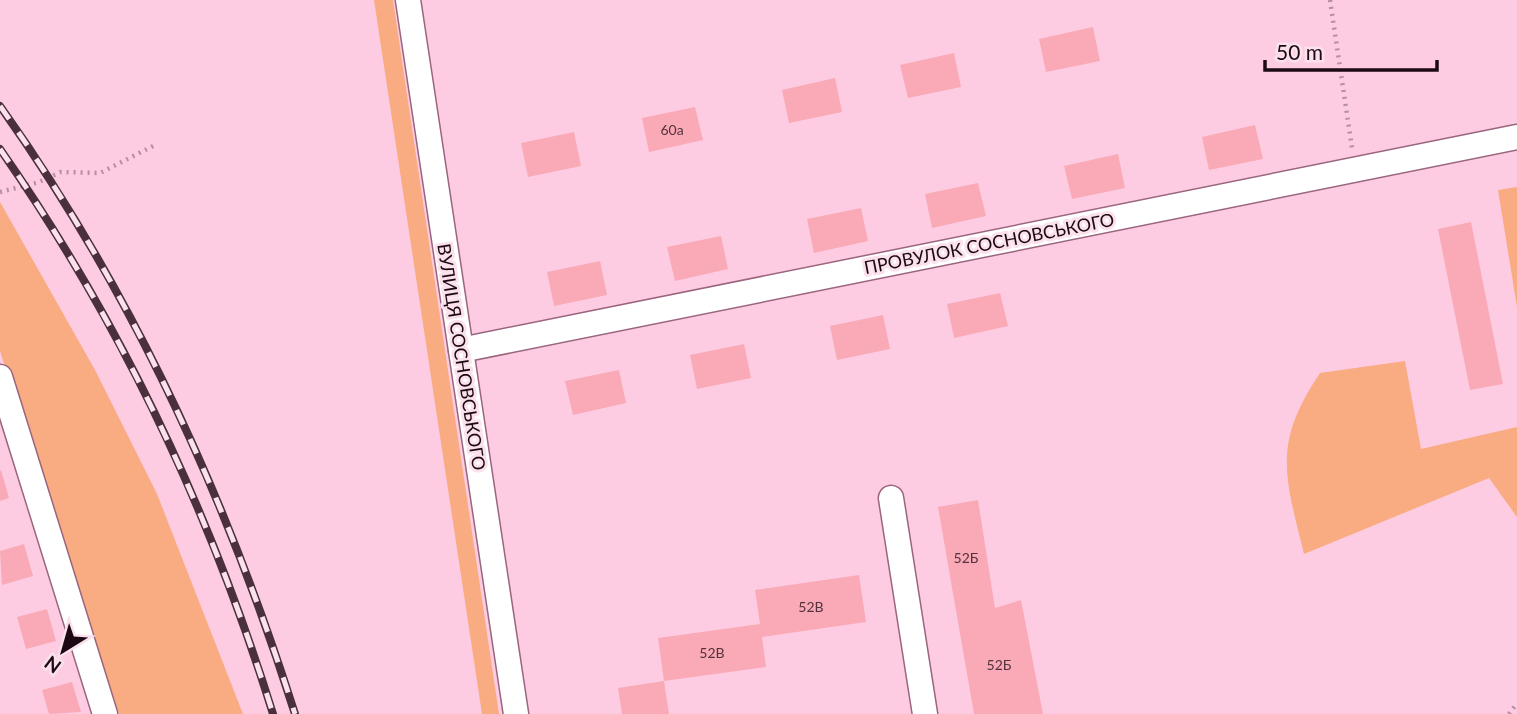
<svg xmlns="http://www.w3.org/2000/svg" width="1517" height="714" font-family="Lato,sans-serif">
  <rect width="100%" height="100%" fill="#fdcce2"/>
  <g fill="#f9ab82">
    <path d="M374,0h19l106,714h-17z"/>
    <path d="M1517,187v120l-19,-117z"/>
    <path d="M0,202l95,168 62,124 86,220h-124l-119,-363z"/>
    <path d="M1405,361l16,88 96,-22v90l-28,-39 -185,76c-19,-78 -32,-110 16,-181z"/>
  </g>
  <g fill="#faaab7">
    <path d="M1093,27l7,34 -54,11 -7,-33z"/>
    <path d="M954,53l7,34 -53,11 -8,-33z"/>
    <path d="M835,78l7,34 -53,11 -7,-33z"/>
    <path d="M695,107l8,33 -54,12 -7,-34z"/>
    <path d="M1255,125l8,34 -54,11 -7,-33z"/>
    <path d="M574,132l7,34 -53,11 -7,-34z"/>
    <path d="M1118,154l7,34 -53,11 -8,-33z"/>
    <path d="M978,183l8,33 -54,12 -7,-34z"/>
    <path d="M861,208l7,33 -54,12 -7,-34z"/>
    <path d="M1471,222l32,162 -33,6 -32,-161z"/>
    <path d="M721,236l7,33 -53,12 -8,-34z"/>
    <path d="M600,261l7,34 -53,11 -7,-34z"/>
    <path d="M1000,293l8,33 -54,12 -7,-34z"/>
    <path d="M883,315l7,34 -53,11 -7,-34z"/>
    <path d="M744,344l7,34 -54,11 -7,-34z"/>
    <path d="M619,370l7,33 -53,12 -8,-34z"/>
    <path d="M1,470l8,28 -9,3v-30z"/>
    <path d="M978,500l17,108 26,-8 22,114h-69l-36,-207z"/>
    <path d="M24,544l9,32 -31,9 -2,-34z"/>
    <path d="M859,575l7,47 -104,15 4,30 -102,14 5,33h-47l-4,-26 46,-7 -6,-43 102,-14 -5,-34z"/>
    <path d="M47,609l9,32 -30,8 -9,-32z"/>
    <path d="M72,682l9,30 -32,2 -7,-24z"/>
  </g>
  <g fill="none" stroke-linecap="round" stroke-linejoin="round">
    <defs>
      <g id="minor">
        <path d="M408,0l108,714"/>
        <path d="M461,350l1056,-213"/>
        <path d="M0,377l105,337"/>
        <path d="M891,498l34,216"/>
      </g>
    </defs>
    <use href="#minor" stroke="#9a657f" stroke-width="27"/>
    <g stroke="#b78fa2" stroke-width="4.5" stroke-dasharray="2 5" stroke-linecap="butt">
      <path d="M1330,0l22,148"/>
      <path d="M0,192l39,-10 22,-10 39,1 57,-29"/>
      <path d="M1509,714l8,-11"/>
    </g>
    <use href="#minor" stroke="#fff" stroke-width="24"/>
    <defs>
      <g id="rail">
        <path d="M0,106c131,184 227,393 295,608"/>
        <path d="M0,149c120,172 211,365 273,565"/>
      </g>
    </defs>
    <use href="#rail" stroke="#4a303d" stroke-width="8"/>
    <use href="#rail" stroke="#fae1ec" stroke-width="5" stroke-dasharray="16" stroke-linecap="butt"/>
  </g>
  <g text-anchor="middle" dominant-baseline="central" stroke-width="6" stroke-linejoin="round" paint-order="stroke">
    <g font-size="14" fill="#54313c">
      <text x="672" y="129">60а</text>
      <text x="966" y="557">52Б</text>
      <text x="811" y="606">52В</text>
      <text x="712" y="652">52В</text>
      <text x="999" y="664">52Б</text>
    </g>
    <g font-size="18" fill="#1d0913" stroke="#fae1ec">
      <text transform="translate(989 243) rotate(-11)">ПРОВУЛОК СОСНОВСЬКОГО</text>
      <text transform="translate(462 357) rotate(81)">ВУЛИЦЯ СОСНОВСЬКОГО</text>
    </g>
  </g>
  <g transform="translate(63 651) rotate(217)" stroke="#fae1ec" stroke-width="5" paint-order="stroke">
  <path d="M0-5L12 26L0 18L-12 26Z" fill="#1d0913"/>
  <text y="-10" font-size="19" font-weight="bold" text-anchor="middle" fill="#1d0913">N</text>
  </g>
  <path d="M1265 60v10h172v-10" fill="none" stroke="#1d0913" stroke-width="3.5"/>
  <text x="1276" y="60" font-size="21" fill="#1d0913" stroke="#fae1ec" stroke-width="5" paint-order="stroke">50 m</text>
</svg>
